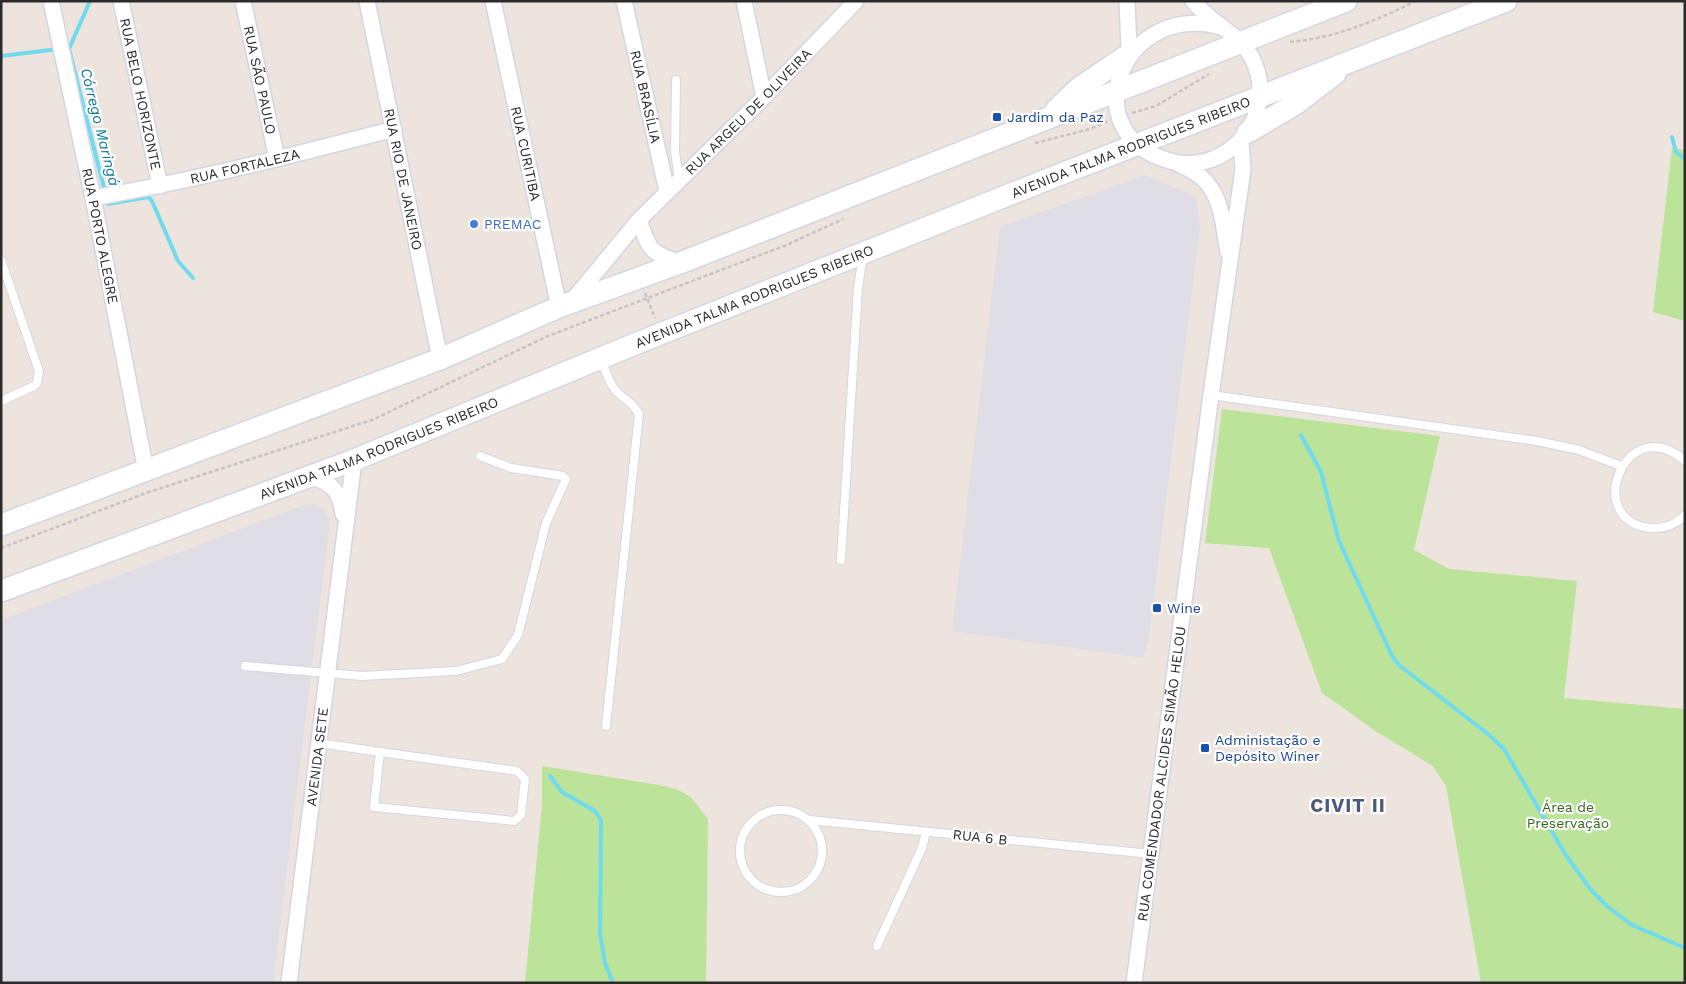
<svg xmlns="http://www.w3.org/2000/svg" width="1686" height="984" font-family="'Work Sans',sans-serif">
  <rect width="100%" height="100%" fill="#ede4dd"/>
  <g fill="#dfdde5">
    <path d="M1145,175l51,22 4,28 -51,413 -6,20 -191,-27 48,-404z"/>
    <path d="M304,505h12l5,2 5,4 4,10 -57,462h-272v-363z"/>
  </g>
  <g fill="#bbe399">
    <path d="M1672,148l13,2v171l-32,-9z"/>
    <path d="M1222,409l218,27 -26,114 35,19 128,12 -13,117 121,11v274h-204l-35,-197 -13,-20 -56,-34 -55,-39 -53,-145 -64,-5z"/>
    <path d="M542,766l117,19 17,4 15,8 17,22 -2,164h-181l17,-178z"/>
  </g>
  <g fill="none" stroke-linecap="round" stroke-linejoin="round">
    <g stroke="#70dbef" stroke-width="4">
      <path d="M69,49l36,143"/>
      <path d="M69,49l21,-48"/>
      <path d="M1,56l58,-7"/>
      <path d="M1672,137l4,15 9,7"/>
      <path d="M106,199l2,5 40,-7 4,4 26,60 15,17"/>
      <path d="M1301,435l20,37 18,69 53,115 7,9 89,69 16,15 61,105 26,36 17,17 24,18 53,23"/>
      <path d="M550,776l12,16 33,19 6,9 -1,113 5,30 8,20"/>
    </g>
    <defs>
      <g id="lane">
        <path d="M676,80l-1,72 4,27"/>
        <path d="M1,260l38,111 -2,12 -3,3 -33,15"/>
        <path d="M602,360c4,12 6,22 15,32 9,9 15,9 22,22l-33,312"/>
        <path d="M1211,395l326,46 42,9 42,16"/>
        <path d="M1685,461c-58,-52 -104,59 -35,67 13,1 26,-3 35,-13"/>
        <path d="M841,560l17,-272 5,-33"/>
        <path d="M245,666l117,10 94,-5 46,-12 16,-24 28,-112 20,-44 -3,-3 -52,-8 -31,-12"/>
        <path d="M319,743l61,9 -6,55 140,14 7,-6 4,-36 -8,-8 -137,-19"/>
        <circle cx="781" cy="851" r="41"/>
        <path d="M809,820l342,34"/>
        <path d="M877,946l45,-98 4,-16"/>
      </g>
      <g id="street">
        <path id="s1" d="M51,1l42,197 53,273"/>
        <path id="s2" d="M121,1l39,185"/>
        <path id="s3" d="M243,1l34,158"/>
        <path id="s4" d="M367,1l73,358"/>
        <path id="s5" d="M493,1l66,306"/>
        <path id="s6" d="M624,1l43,190"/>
        <path d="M744,1l20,96"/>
        <path d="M1127,1l2,48"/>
        <path d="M1193,1c17,22 46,32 59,57 28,54 -22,119 -82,103 -98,-26 -50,-161 51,-134"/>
        <path d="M1180,165c42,16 41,49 48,87"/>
        <path id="s7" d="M93,198c102,-18 201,-43 301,-69"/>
        <path d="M639,220c11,31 10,32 41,43"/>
        <path id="s8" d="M572,301l67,-81 125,-123 92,-96"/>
        <path d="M310,476c22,7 30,15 33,38"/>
        <path id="s9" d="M289,983l65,-523"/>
        <path id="s10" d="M1134,983l77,-588 32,-226 -2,-28"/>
      </g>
      <g id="secondary">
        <path d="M1056,110l23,-22 46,-31"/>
        <path d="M1248,132l49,-29 38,-29"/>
        <path d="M1,525l439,-166 119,-52 121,-44 666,-262"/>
        <path id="s11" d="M1,591l353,-131 281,-116 416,-166 455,-177"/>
      </g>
    </defs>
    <use href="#lane" stroke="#d2d7e3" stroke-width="10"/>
    <use href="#street" stroke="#d2d7e3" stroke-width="18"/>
    <use href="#secondary" stroke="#d2d7e3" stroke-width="24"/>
    <g stroke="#c4c4c4" stroke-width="2.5" stroke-dasharray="4 2.5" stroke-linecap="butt">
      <path d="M1290,42c46,-4 85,-21 126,-41"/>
      <path d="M1132,113l24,-7 53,-32"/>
      <path d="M1035,143l55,-14 18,-8"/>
      <path d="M645,293l10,25"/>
      <path d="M1,548l145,-55 226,-73 176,-84 236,-90 59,-27"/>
    </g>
    <use href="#lane" stroke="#fff" stroke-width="8"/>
    <use href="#street" stroke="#fff" stroke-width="15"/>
    <use href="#secondary" stroke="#fff" stroke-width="21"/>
  </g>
  <g fill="#1a4fb4" stroke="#fff" stroke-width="2">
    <rect x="992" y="112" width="10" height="10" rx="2.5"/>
    <rect x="1152" y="603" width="10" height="10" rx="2.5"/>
    <rect x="1200" y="743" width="10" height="10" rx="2.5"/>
  </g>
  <circle fill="#3f7fe0" stroke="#fff" stroke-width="2" cx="474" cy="224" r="5"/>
  <g text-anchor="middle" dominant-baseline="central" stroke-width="4.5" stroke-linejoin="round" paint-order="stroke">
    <g font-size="14" fill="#2b2b2b" stroke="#fff">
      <text stroke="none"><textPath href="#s3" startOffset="81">RUA SÃO PAULO</textPath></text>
      <text stroke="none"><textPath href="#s2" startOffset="95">RUA BELO HORIZONTE</textPath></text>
      <text stroke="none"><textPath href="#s6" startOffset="98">RUA BRASÍLIA</textPath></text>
      <text stroke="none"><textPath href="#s8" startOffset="259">RUA ARGEU DE OLIVEIRA</textPath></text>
      <text stroke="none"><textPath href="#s11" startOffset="1214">AVENIDA TALMA RODRIGUES RIBEIRO</textPath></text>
      <text stroke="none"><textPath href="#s5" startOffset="156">RUA CURITIBA</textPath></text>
      <text stroke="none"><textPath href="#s7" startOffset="155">RUA FORTALEZA</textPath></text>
      <text stroke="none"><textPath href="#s4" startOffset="182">RUA RIO DE JANEIRO</textPath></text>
      <text stroke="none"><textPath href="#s1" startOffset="240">RUA PORTO ALEGRE</textPath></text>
      <text stroke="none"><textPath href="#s11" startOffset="809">AVENIDA TALMA RODRIGUES RIBEIRO</textPath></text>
      <text stroke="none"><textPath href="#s11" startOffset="404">AVENIDA TALMA RODRIGUES RIBEIRO</textPath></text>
      <text stroke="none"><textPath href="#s9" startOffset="228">AVENIDA SETE</textPath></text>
      <text stroke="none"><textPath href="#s10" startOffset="211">RUA COMENDADOR ALCIDES SIMÃO HELOU</textPath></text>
      <text transform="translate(980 837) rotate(6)">RUA 6 B</text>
    </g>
    <g font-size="14" fill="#164399" stroke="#fff" text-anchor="start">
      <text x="1007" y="117">Jardim da Paz</text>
      <text x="1167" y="608">Wine</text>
      <text x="1215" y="740">Administação e<tspan x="1215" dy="16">Depósito Winer</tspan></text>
    </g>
    <g font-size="14" fill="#366cbe" stroke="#fff" text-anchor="start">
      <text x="484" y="224">PREMAC</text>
    </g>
    <g font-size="14" fill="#33681a" stroke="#fff">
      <text x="1568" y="807">Área de<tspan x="1568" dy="16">Preservação</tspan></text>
    </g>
    <g font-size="15" font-style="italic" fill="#0d7b9c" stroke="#fff">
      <text transform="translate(100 127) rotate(76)">Córrego Maringá</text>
    </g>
    <g font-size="19" font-weight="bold" letter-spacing="1" fill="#4b597c" stroke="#fff">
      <text x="1348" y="805">CIVIT II</text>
    </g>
  </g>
  <rect width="1686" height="984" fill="none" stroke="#2b2b2b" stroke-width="5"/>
</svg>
